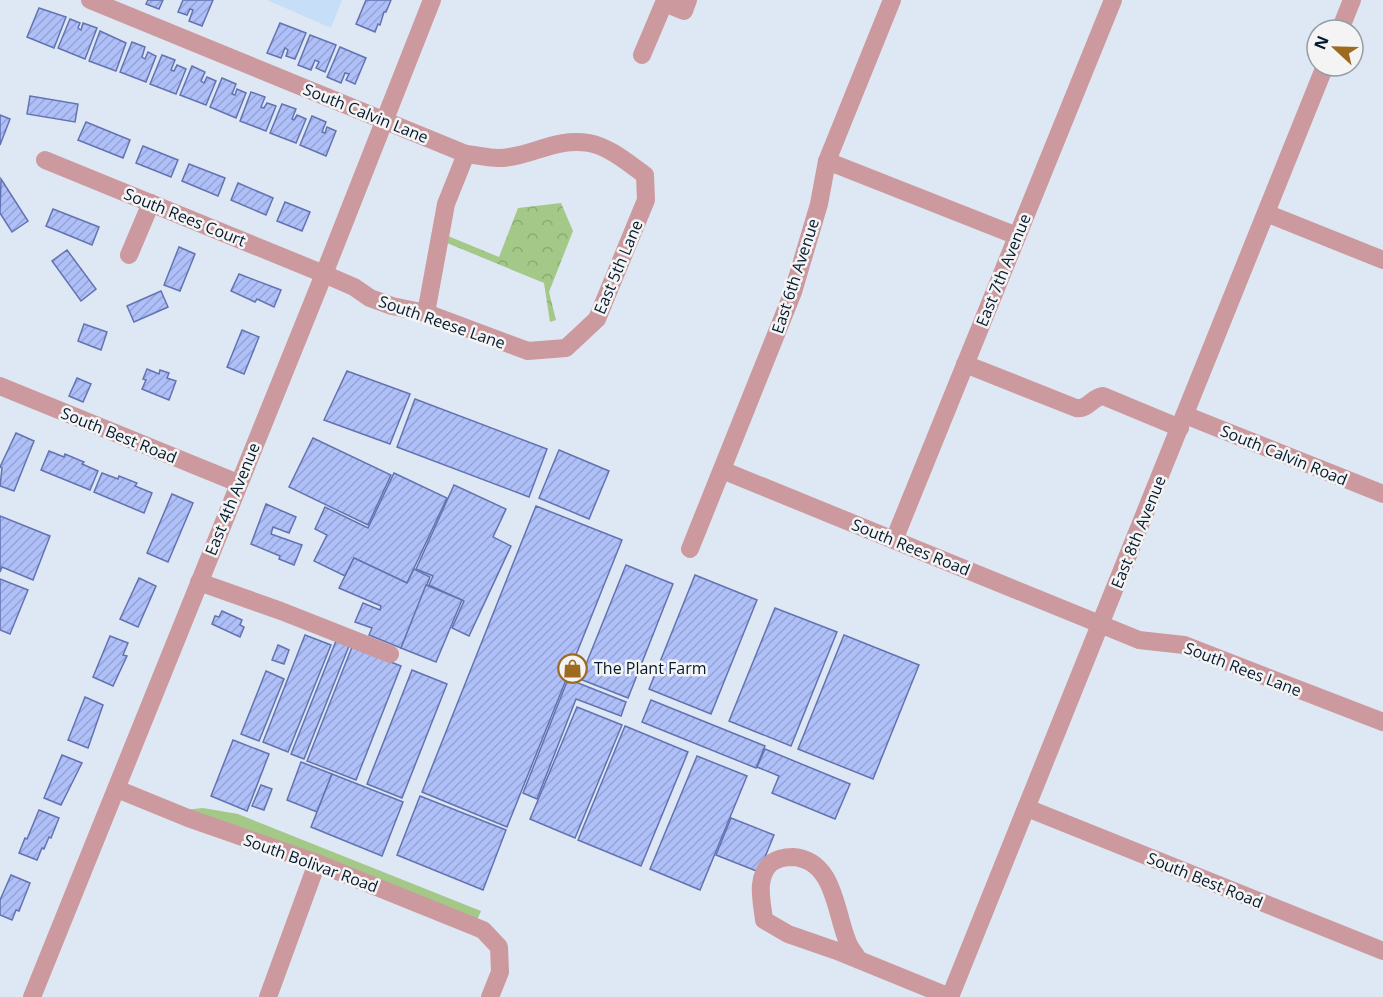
<svg xmlns="http://www.w3.org/2000/svg" width="1383" height="997" font-family="'Open Sans',sans-serif">
  <defs>
    <pattern id="park-crowns" width="20" height="18" patternUnits="userSpaceOnUse" patternTransform="scale(1.5)"><rect width="20" height="18" fill="#a3c887"/><path d="M2 6a3 3 0 1 1 6 0M12 15a3 3 0 1 1 6 0" fill="none" stroke="#8bab75"/></pattern>
    <pattern id="building-hatch" width="6" height="6" patternUnits="userSpaceOnUse" patternTransform="scale(1.5)"><rect width="6" height="6" fill="#afbff8"/><path d="M-1 1l2-2M0 6l6-6M5 7l2-2" fill="none" stroke="#95a4d5"/></pattern>
  </defs>
  <rect width="100%" height="100%" fill="#dee8f4"/>
  <path fill="#c7def8" d="M267,0h75l-11,28z"/>
  <path fill="#a3c887" d="M203,808l35,6 243,97 -4,9 -292,-110z"/>
  <path fill="url(#park-crowns)" d="M561,203l12,28 -24,61 7,28 -6,2 -6,-39 -97,-40 1,-7 51,21 19,-49z"/>
  <g fill="url(#building-hatch)" stroke="#6373b2" stroke-width="1.5">
    <path d="M148,0h15l-4,9 -13,-5z"/>
    <path d="M183,0h30l-11,26 -13,-5 4,-11 -3,-1 -3,6 -9,-3z"/>
    <path d="M366,0h25l-5,12h-2l-4,13 -2,-1 -3,8 -19,-8z"/>
    <path d="M39,8l27,9 -12,31 -27,-11z"/>
    <path d="M70,19l10,4 -2,5 3,2 2,-7 14,5 -12,31 -27,-11z"/>
    <path d="M280,23l26,10 -11,26 -9,-3 2,-6 -3,-2 -4,10 -14,-5z"/>
    <path d="M100,31l26,12 -10,28 -27,-10z"/>
    <path d="M310,35l26,10 -11,27 -9,-4 3,-6 -4,-2 -4,10 -13,-5z"/>
    <path d="M132,42l13,5 -3,10 3,2 3,-7 8,4 -10,26 -26,-10z"/>
    <path d="M340,47l26,11 -11,26 -9,-4 3,-6 -4,-1 -4,10 -14,-6z"/>
    <path d="M162,55l13,5 -4,10 3,1 3,-6 9,4 -10,25 -26,-10z"/>
    <path d="M192,66l13,6 -4,9 3,2 3,-6 9,4 -10,24 -26,-10z"/>
    <path d="M222,78l14,6 -4,10 3,1 2,-6 9,4 -10,25 -26,-11z"/>
    <path d="M251,92l14,5 -4,10 3,1 3,-5 9,3 -10,25 -26,-10z"/>
    <path d="M30,96l48,8 -3,18 -48,-8z"/>
    <path d="M282,104l14,5 -4,10 2,1 3,-5 9,4 -10,24 -26,-10z"/>
    <path d="M0,115l10,4 -10,26z"/>
    <path d="M312,116l14,6 -4,10 3,1 2,-6 9,4 -10,25 -26,-11z"/>
    <path d="M86,122l44,18 -7,18 -45,-18z"/>
    <path d="M143,146l35,14 -7,17 -35,-14z"/>
    <path d="M189,164l36,14 -7,18 -36,-15z"/>
    <path d="M1,179l27,42 -16,11 -12,-19z"/>
    <path d="M238,183l35,15 -7,17 -35,-15z"/>
    <path d="M285,202l25,10 -8,19 -25,-10z"/>
    <path d="M53,209l46,18 -7,18 -46,-19z"/>
    <path d="M179,247l16,7 -15,37 -16,-6z"/>
    <path d="M67,250l29,39 -15,12 -29,-40z"/>
    <path d="M239,274l42,16 -7,17 -17,-8 -2,3 -24,-11z"/>
    <path d="M161,291l7,16 -34,15 -7,-16z"/>
    <path d="M84,324l23,8 -6,18 -23,-9z"/>
    <path d="M242,330l17,7 -15,37 -17,-7z"/>
    <path d="M147,369l12,5 1,-4 9,3 -2,5 9,3 -7,19 -27,-11 4,-9 -3,-1z"/>
    <path d="M347,371l63,23 -20,50 -66,-24z"/>
    <path d="M77,378l14,6 -8,18 -14,-6z"/>
    <path d="M415,399l132,50 -18,48 -132,-50z"/>
    <path d="M16,433l18,8 -20,50 -14,-5 2,-18 -2,-1z"/>
    <path d="M313,438l78,37 -23,50 -79,-38z"/>
    <path d="M559,450l50,21 -20,48 -50,-21z"/>
    <path d="M49,451l15,6 1,-3 19,8 -2,2 16,7 -8,19 -49,-20z"/>
    <path d="M102,473l16,6 1,-3 18,7 -2,3 17,7 -8,20 -50,-21z"/>
    <path d="M394,473l53,25 -40,85 -53,-25 -9,18 -31,-15 13,-26 -12,-6 10,-22 43,21z"/>
    <path d="M454,485l52,24 -13,28 18,9 -42,90 -17,-8 12,-27 -35,-16 4,-9 -17,-7z"/>
    <path d="M172,494l21,9 -25,59 -21,-9z"/>
    <path d="M266,504l30,13 -7,16 -16,-6 -2,7 31,11 -8,20 -15,-6 1,-3 -29,-12z"/>
    <path d="M536,506l86,34 -115,287 -85,-35z"/>
    <path d="M0,516l50,20 -17,44 -31,-13 -2,5z"/>
    <path d="M354,558l53,25 7,-14 16,8 -29,71 -32,-13 3,-7 -17,-6 8,-19 17,7 1,-4 -42,-18z"/>
    <path d="M626,565l47,19 -45,114 -48,-19z"/>
    <path d="M695,575l62,25 -46,114 -62,-25z"/>
    <path d="M139,578l17,8 -18,41 -18,-8z"/>
    <path d="M0,579l28,11 -18,44 -10,-4z"/>
    <path d="M426,585l36,15 -26,62 -35,-14z"/>
    <path d="M775,608l62,24 -46,114 -62,-25z"/>
    <path d="M222,611l20,9 -2,5 4,2 -4,10 -28,-13 3,-8 4,1z"/>
    <path d="M305,635l26,10 -43,107 -25,-10z"/>
    <path d="M844,635l75,30 -46,114 -75,-30z"/>
    <path d="M110,636l18,7 -5,12 4,1 -14,30 -20,-9z"/>
    <path d="M336,641l13,5 -45,113 -13,-5z"/>
    <path d="M278,645l11,5 -5,14 -12,-4z"/>
    <path d="M352,647l49,19 -45,114 -49,-19z"/>
    <path d="M412,670l35,14 -45,114 -35,-14z"/>
    <path d="M266,671l18,8 -25,62 -18,-7z"/>
    <path d="M568,679l58,23 -5,14 -45,-17 -39,100 -14,-6z"/>
    <path d="M85,697l18,8 -15,43 -20,-8z"/>
    <path d="M651,700l114,46 -9,22 -114,-46z"/>
    <path d="M577,707l45,18 -47,113 -45,-19z"/>
    <path d="M625,726l63,26 -47,114 -63,-26z"/>
    <path d="M233,740l36,14 -22,57 -36,-15z"/>
    <path d="M765,749l85,35 -15,35 -63,-26 7,-17 -22,-9z"/>
    <path d="M62,755l20,8 -21,42 -17,-7z"/>
    <path d="M697,756l50,20 -47,114 -50,-21z"/>
    <path d="M301,762l31,12 -15,38 -30,-12z"/>
    <path d="M332,774l71,28 -21,54 -71,-29z"/>
    <path d="M261,785l11,4 -8,21 -12,-4z"/>
    <path d="M420,796l86,34 -23,60 -86,-35z"/>
    <path d="M39,810l20,8 -8,20 -2,-1 -5,12 -2,-1 -5,12 -18,-7 6,-15 2,1z"/>
    <path d="M731,818l43,17 -15,37 -43,-17z"/>
    <path d="M11,875l19,8 -11,28 -3,-1 -4,10 -12,-5v-15z"/>
  </g>
  <g fill="none" stroke-linecap="round" stroke-linejoin="round">
    <g stroke="#cc999e" stroke-width="18">
      <path d="M1340,30l12,-30"/>
      <path d="M642,55l22,-52 20,8 4,-11"/>
      <path d="M45,160l279,114 30,13 16,11 22,8 34,7 102,38 38,-3 31,-29 49,-119 -1,-25c-17,-12 -35,-28 -56,-32 -35,-6 -59,15 -91,15 -10,0 -21,-3 -32,-4l-376,-154"/>
      <path d="M827,161l190,75"/>
      <path d="M1266,213l117,47"/>
      <path d="M129,255l22,-52"/>
      <path d="M426,313l20,-109 20,-50"/>
      <path d="M965,364l111,44c12,2 16,-11 27,-12l77,32"/>
      <path d="M0,386l238,97"/>
      <path d="M1185,415l198,79"/>
      <path d="M722,470l417,170 45,5 199,77"/>
      <path d="M894,540l219,-540"/>
      <path d="M690,549l103,-257 26,-88 8,-43 65,-161"/>
      <path d="M199,582l82,29 109,43"/>
      <path d="M117,789l71,29 129,45 166,67 16,17 1,25 -10,25"/>
      <path d="M1027,808l356,143"/>
      <path d="M859,960c-4,-6 -10,-13 -12,-20 -12,-30 -13,-80 -54,-83 -8,0 -15,1 -22,6 -16,15 -9,38 -7,57l24,14 49,17 113,46"/>
      <path d="M32,997l292,-723 108,-274"/>
      <path d="M268,997l49,-134"/>
      <path d="M950,997l375,-931"/>
    </g>
  </g>
  <defs>
    <symbol id="shop-ring" viewBox="-11 -11 22 22"><circle r="9.5" fill="#f4f4f4" stroke="#9d6a20" stroke-width="1.5"/><path d="M-5-2.5h2.3a2.7 3.5 0 0 1 5.4 0H5L5.5 6h-11ZM-1.5-2.5h3a1.5 2.3 0 0 0-3 0Z" fill="#9d6a20"/></symbol>
  </defs>
  <g fill-rule="evenodd">
    <use href="#shop-ring" x="556" y="652" width="33" height="33"/>
  </g>
  <g text-anchor="middle" dominant-baseline="central" stroke-width="5" stroke-linejoin="round" paint-order="stroke">
    <g font-size="16" fill="#061a2f" stroke="#f4f4f4">
      <text transform="translate(366 113) rotate(22)">South Calvin Lane</text>
      <text transform="translate(185 217) rotate(22)">South Rees Court</text>
      <text transform="translate(618 267) rotate(-67)">East 5th Lane</text>
      <text transform="translate(1003 270) rotate(-68)">East 7th Avenue</text>
      <text transform="translate(795 276) rotate(-72)">East 6th Avenue</text>
      <text transform="translate(442 322) rotate(19)">South Reese Lane</text>
      <text transform="translate(119 435) rotate(22)">South Best Road</text>
      <text transform="translate(1284 455) rotate(22)">South Calvin Road</text>
      <text transform="translate(232 499) rotate(-68)">East 4th Avenue</text>
      <text transform="translate(1138 532) rotate(-68)">East 8th Avenue</text>
      <text transform="translate(911 547) rotate(22)">South Rees Road</text>
      <text transform="translate(1243 669) rotate(21)">South Rees Lane</text>
      <text transform="translate(311 863) rotate(20)">South Bolivar Road</text>
      <text transform="translate(1205 880) rotate(22)">South Best Road</text>
    </g>
    <g font-size="16" fill="#061a2f" stroke="#f4f4f4" text-anchor="start">
      <text x="594" y="668">The Plant Farm</text>
    </g>
  </g>
  <g transform="translate(1335 48) rotate(292)"><circle r="28" fill="#f4f4f4" stroke="#959da5" stroke-width="1.5"/>
  <path d="M0-4.5L10 22L0 15L-10 22Z" fill="#9d6a20"/>
  <text y="-9" font-size="16" font-weight="bold" text-anchor="middle" fill="#061a2f">N</text>
  </g>
</svg>
